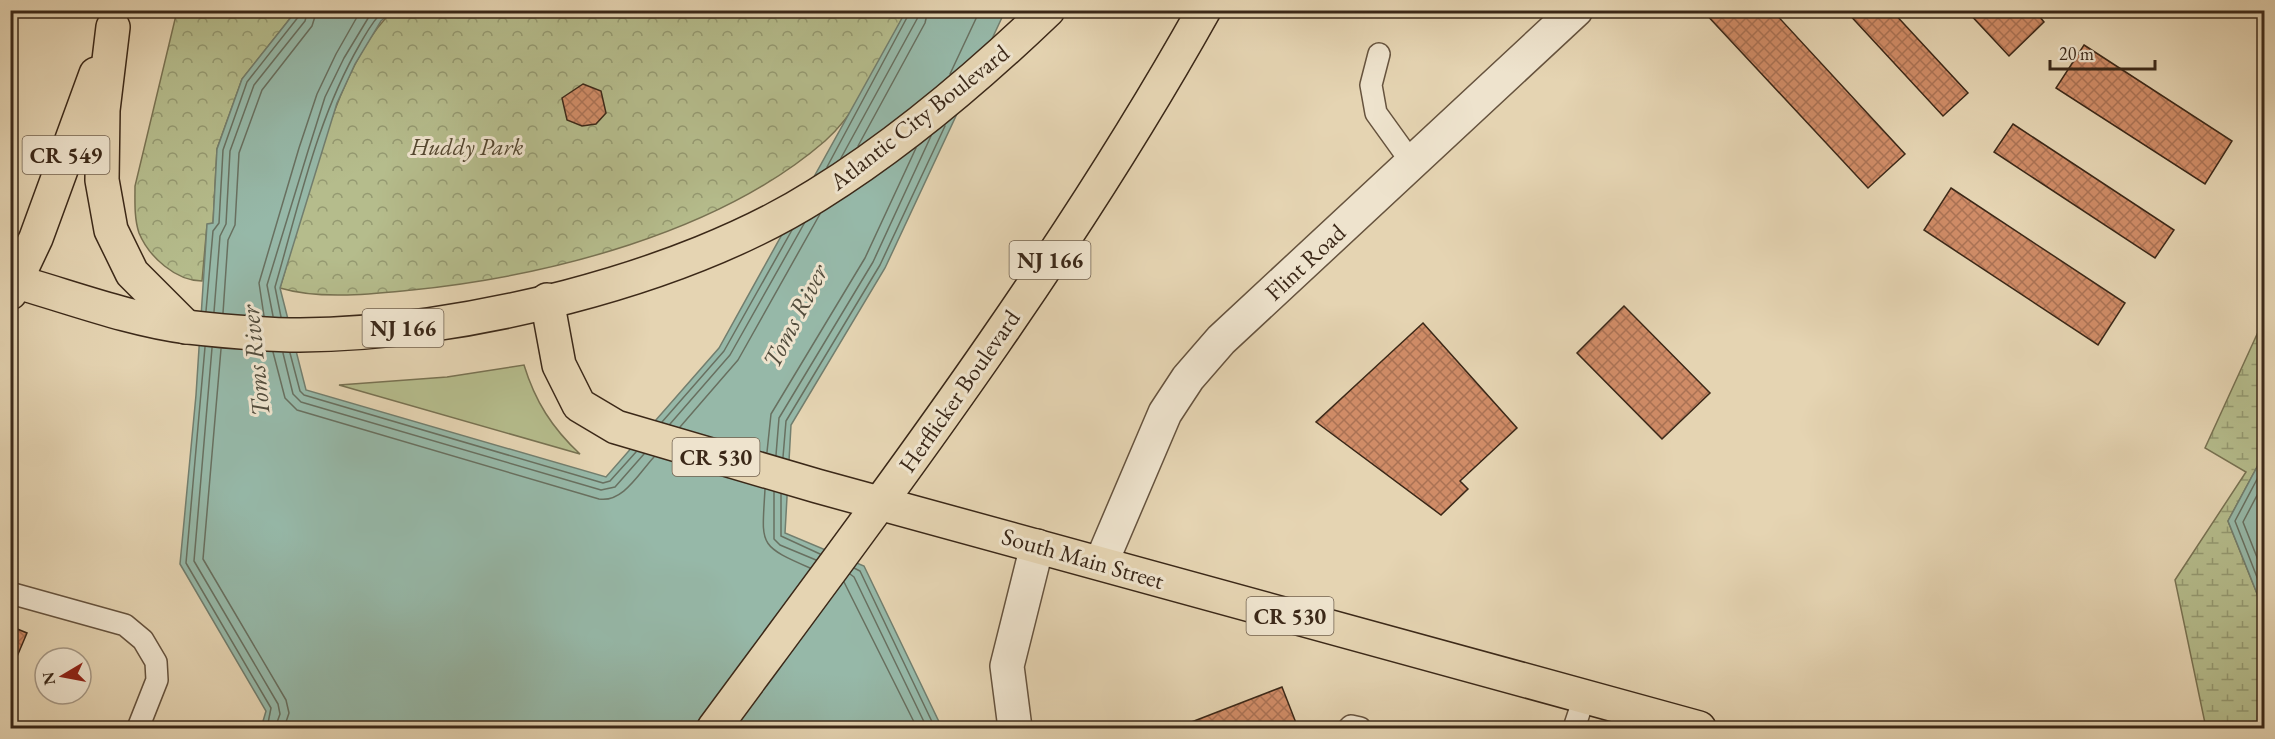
<svg xmlns="http://www.w3.org/2000/svg" width="2275" height="739" font-family="'EB Garamond',serif">
  <defs>
    <pattern id="wetland-marsh" width="20" height="14" patternUnits="userSpaceOnUse" patternTransform="scale(1.5)"><rect width="20" height="14" fill="#b5bc8c"/><path d="M1 5h8M5 5V1M11 12h8M15 12V8" fill="none" stroke="#949971"/></pattern>
    <pattern id="park-crowns" width="20" height="18" patternUnits="userSpaceOnUse" patternTransform="scale(1.5)"><rect width="20" height="18" fill="#b5bc8c"/><path d="M2 6a3 3 0 1 1 6 0M12 15a3 3 0 1 1 6 0" fill="none" stroke="#949971"/></pattern>
    <pattern id="building-cross-hatch" width="8" height="8" patternUnits="userSpaceOnUse" patternTransform="scale(1.5)"><rect width="8" height="8" fill="#d08c67"/><path d="M0 0l8 8M0 8l8-8" fill="none" stroke="#aa7254"/></pattern>
  </defs>
  <rect width="100%" height="100%" fill="#e5d4b2"/>
  <filter id="stains"><feTurbulence type="fractalNoise" baseFrequency=".00333" numOctaves="4"/><feColorMatrix values="0 0 0 0 .2 0 0 0 0 .09 0 0 0 0 .02 0 0 0 .5 -.17"/></filter>
  <radialGradient id="worn" r=".72"><stop offset=".6" stop-color="#630" stop-opacity="0"/><stop offset="1" stop-color="#630" stop-opacity=".3"/></radialGradient>
  <path fill="#b5bc8c" stroke="#787252" stroke-width="1.5" d="M524,365c11,36 28,63 56,89l-241,-69 108,-8z"/>
  <path fill="url(#wetland-marsh)" stroke="#787252" stroke-width="1.5" d="M2264,319v135l-36,67 36,90v117h-58l-31,-148 71,-108 -41,-24z"/>
  <g fill="url(#park-crowns)" stroke="#787252" stroke-width="1.5">
    <path d="M177,11h119l-54,68 -25,70 -4,74 -6,2 -5,56c-26,0 -53,-24 -63,-48 -5,-15 -4,-32 -4,-47z"/>
    <path d="M393,11h513c-23,43 -43,96 -81,130 -106,92 -277,135 -413,149 -41,4 -92,10 -132,-2 23,-75 56,-226 113,-277z"/>
  </g>
  <g fill="#96b8a8" stroke="#727e6e" stroke-width="1.5">
    <path d="M296,11h97l-12,10 -26,43 -18,39 -57,185 26,102 300,87 113,-129 187,-337h99l-120,257 -94,157 -6,108 79,33 78,162h-681l5,-17 -86,-147 16,-169 11,-171 6,-1 4,-74 25,-70z"/>
    <path d="M2264,454v157l-36,-90z"/>
  </g>
  <g fill="none" stroke-linecap="round" stroke-linejoin="round">
    <g stroke="#687060" stroke-width="1.5">
      <path d="M950,74l30,-64"/>
      <path d="M858,146l67,-123 3,-13"/>
      <path d="M841,158l76,-139 2,-9"/>
      <path d="M827,167l84,-157"/>
      <path d="M206,311l7,-80 6,-8 4,-73 24,-68 52,-66 1,-6"/>
      <path d="M214,312l6,-76 6,-12 4,-73 24,-66 51,-64 3,-11"/>
      <path d="M223,313l5,-73 7,-15 4,-72 23,-63 50,-64 5,-16"/>
      <path d="M264,316l-5,-33 40,-135 18,-54 19,-40 25,-44"/>
      <path d="M273,316l-6,-31 41,-134 17,-54 19,-39 29,-48"/>
      <path d="M281,317l-6,-30c24,-82 42,-169 85,-243 7,-12 13,-24 24,-34"/>
      <path d="M205,347l-19,216 85,145 -4,20"/>
      <path d="M212,348l-18,213 84,143 2,10 -5,14"/>
      <path d="M221,349l-18,210 83,141 3,13 -5,15"/>
      <path d="M273,352l12,46 12,12 302,89c24,4 40,-26 55,-42"/>
      <path d="M283,353l10,41 8,8 300,88 14,-3 29,-33"/>
      <path d="M290,353l10,38 4,4 299,88 7,-2 26,-29"/>
      <path d="M662,422l62,-71 68,-121"/>
      <path d="M670,424l60,-69 75,-133"/>
      <path d="M680,427l58,-67 82,-146"/>
      <path d="M767,452l4,-38 94,-156 51,-110"/>
      <path d="M776,455l3,-37 94,-156 58,-126"/>
      <path d="M783,457l3,-36 94,-156 65,-139"/>
      <path d="M2264,466l-29,55 29,74"/>
      <path d="M2264,482l-21,40 21,53"/>
      <path d="M765,489c-3,56 -8,56 45,79"/>
      <path d="M774,492v47l6,6 36,15"/>
      <path d="M781,494v42l39,18"/>
      <path d="M854,568l6,3 75,157"/>
      <path d="M850,574l4,3 73,151"/>
      <path d="M844,582l73,146"/>
    </g>
  </g>
  <g fill="url(#building-cross-hatch)" stroke="#3b2818" stroke-width="1.5">
    <path d="M1772,10l133,144 -37,34 -165,-177z"/>
    <path d="M1845,10h46l77,83 -25,23z"/>
    <path d="M1966,10h68l10,12 -35,34z"/>
    <path d="M2084,45l148,96 -27,43 -149,-96z"/>
    <path d="M583,84l18,7 5,22 -10,11 -14,2 -15,-6 -5,-22z"/>
    <path d="M2013,124l161,106 -19,28 -161,-106z"/>
    <path d="M1951,188l174,115 -27,42 -174,-115z"/>
    <path d="M1624,306l86,87 -48,46 -85,-86z"/>
    <path d="M1423,323l94,105 -57,53 8,8 -27,26 -125,-93z"/>
    <path d="M10,626l17,7 -17,40z"/>
    <path d="M1282,687l16,41h-122z"/>
  </g>
  <g fill="none" stroke-linecap="round" stroke-linejoin="round">
    <defs>
      <g id="service">
        <path d="M1379,54l-8,31 5,28 36,50"/>
        <path d="M10,593l115,32 18,15 13,22 1,18 -19,48"/>
        <path d="M1349,728l2,-2 9,2"/>
        <path d="M1574,728l11,-33"/>
      </g>
      <path id="minor" d="M1015,728l-8,-62 30,-120"/>
      <path id="tertiary" d="M1101,563l64,-150 23,-35 33,-38 355,-330"/>
      <g id="primary">
        <path d="M113,27l-10,83 -1,70 9,50 21,43 54,54"/>
        <path d="M10,280c58,16 117,39 177,47 36,4 76,8 113,8 160,-1 381,-54 517,-140 84,-52 159,-116 231,-185"/>
        <path d="M10,293l26,-55 60,-164"/>
        <path d="M547,300l12,65 20,40 37,22 201,59 882,242"/>
        <path d="M714,728c172,-233 348,-464 490,-718"/>
      </g>
    </defs>
    <use href="#service" stroke="#66533e" stroke-width="24"/>
    <use href="#minor" stroke="#66533e" stroke-width="36"/>
    <use href="#tertiary" stroke="#66533e" stroke-width="36"/>
    <use href="#primary" stroke="#3b2818" stroke-width="36"/>
    <use href="#service" stroke="#eee3cd" stroke-width="21"/>
    <use href="#minor" stroke="#eee3cd" stroke-width="33"/>
    <use href="#tertiary" stroke="#eee3cd" stroke-width="33"/>
    <use href="#primary" stroke="#e5d4b2" stroke-width="33"/>
  </g>
  <g text-anchor="middle" dominant-baseline="central" stroke-width="6" stroke-linejoin="round" paint-order="stroke">
    <g fill="#eee3cd" stroke="#71604e" stroke-width="1.5">
      <rect x="22.5" y="136" width="87" height="38" rx="4.5"/>
      <rect x="1009.5" y="241" width="81" height="38" rx="4.5"/>
      <rect x="362.5" y="309" width="81" height="38" rx="4.5"/>
      <rect x="672.5" y="438" width="87" height="38" rx="4.5"/>
      <rect x="1246.5" y="597" width="87" height="38" rx="4.5"/>
    </g>
    <g font-size="22" font-weight="bold" fill="#3b2818">
      <text x="66" y="155">CR 549</text>
      <text x="1050" y="260">NJ 166</text>
      <text x="403" y="328">NJ 166</text>
      <text x="716" y="457">CR 530</text>
      <text x="1290" y="616">CR 530</text>
    </g>
    <g font-size="24" fill="#3b2818" stroke="#eee3cd">
      <text transform="translate(919 117) rotate(-38)">Atlantic City Boulevard</text>
      <text transform="translate(1305 262) rotate(-43)">Flint Road</text>
      <text transform="translate(959 391) rotate(-55)">Herflicker Boulevard</text>
      <text transform="translate(1083 558) rotate(16)">South Main Street</text>
    </g>
    <g font-size="24" font-style="italic" fill="#53462f" stroke="#eee3cd">
      <text x="467" y="146">Huddy Park</text>
    </g>
    <g font-size="26" font-style="italic" fill="#524c3c" stroke="#eee3cd">
      <text transform="translate(795 316) rotate(-63)">Toms River</text>
      <text transform="translate(255 361) rotate(-96)">Toms River</text>
    </g>
  </g>
  <rect width="2275" height="739" fill="none" stroke="#e5d4b2" stroke-width="36"/>
  <rect x="12" y="12" width="2251" height="715" fill="none" stroke="#3b2818" stroke-width="3"/>
  <rect x="18" y="18" width="2239" height="703" fill="none" stroke="#3b2818" stroke-width="1.5"/>
  <g transform="translate(63 676) rotate(260)"><circle r="28" fill="#eee3cd" stroke="#a69885" stroke-width="1.5"/>
  <path d="M0-4.5L10 22L0 15L-10 22Z" fill="#8f2418"/>
  <text y="-9" font-size="16" font-weight="bold" text-anchor="middle" fill="#3b2818">N</text>
  </g>
  <path d="M2050 60v9h105v-9" fill="none" stroke="#3b2818" stroke-width="3"/>
  <text x="2059" y="60" font-size="18" fill="#3b2818" stroke="#eee3cd" stroke-width="4.5" paint-order="stroke">20 m</text>
  <rect width="100%" height="100%" filter="url(#stains)"/>
  <rect width="100%" height="100%" fill="url(#worn)"/>
</svg>
